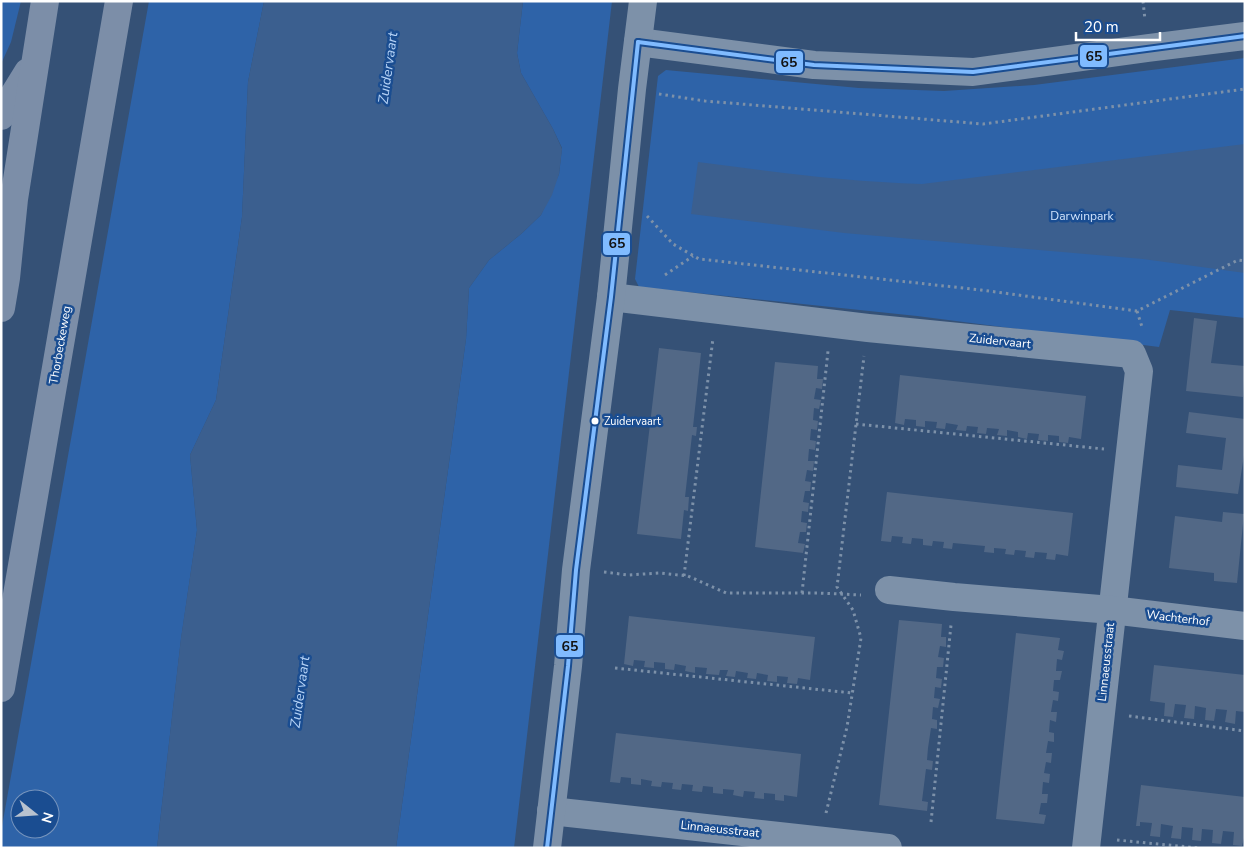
<svg xmlns="http://www.w3.org/2000/svg" width="1246" height="849" font-family="'Nunito Sans',sans-serif">
  <rect width="100%" height="100%" fill="#355176"/>
  <g fill="#2e63a8" fill-rule="evenodd">
    <path d="M1,1h20l-10,41 -10,22z"/>
    <path d="M149,1h115l-16,81 -6,135 -26,183 -26,55 7,75 -16,109 -24,209h-156v-16zM20,799h30v30h-30z"/>
    <path d="M523,1h89l-98,847h-118l70,-509 3,-51 20,-28 32,-26 20,-19 18,-41 3,-26 -9,-19 -32,-56 -4,-20z"/>
    <path d="M1245,58v260l-75,-8 -11,37 -242,-31 -278,-29 -4,-8 23,-203 8,-6 193,18 85,3 90,-6z"/>
  </g>
  <g fill="#3b5f8f">
    <path d="M264,1h259l-6,52 4,20 32,56 9,20 -3,25 -7,21 -11,20 -20,19 -32,26 -20,28 -3,51 -70,509h-239l24,-210 16,-108 -7,-75 26,-55 26,-183 6,-135z"/>
    <path d="M1245,144v129l-102,-14 -299,-26 -153,-19 7,-52c76,10 148,20 224,22z"/>
  </g>
  <g fill="#526886">
    <path d="M1194,318l23,3 -6,42 34,3 -2,31 -57,-6z"/>
    <path d="M659,348l42,5 -8,74h4l-1,9 -4,-1 -7,62h4l-1,14 -4,-1 -3,29 -44,-5z"/>
    <path d="M775,362l43,4 -1,13h6l-1,10 -6,-1 -2,11 7,1 -2,9 -5,-1 -1,12 5,1 -1,9 -6,-1 -1,11 6,1 -1,9 -6,-1 -1,12h6l-1,10 -6,-1 -2,11 6,1 -1,9h-5l-2,11 6,1 -1,9 -6,-1 -1,11 6,1 -1,9h-6l-2,11 7,1 -2,9 -48,-6z"/>
    <path d="M900,375l186,21 -5,43 -12,-2 -1,6 -9,-1v-6l-11,-1v6l-10,-1 1,-6 -11,-1 -1,6 -9,-2v-5l-11,-2v6l-10,-1 2,-6 -12,-1 -1,6 -9,-1 1,-6 -11,-1 -1,5 -10,-1 2,-5 -12,-2 -1,6 -9,-1 1,-6 -12,-1v6l-9,-1v-6l-11,-1 -1,6 -9,-2z"/>
    <path d="M1189,412l56,7v30l-7,45 -62,-7 2,-22 44,5 4,-32 -40,-5z"/>
    <path d="M887,492l186,21 -5,43 -12,-2 -1,6 -9,-1 1,-6 -12,-1 -1,6 -9,-1 1,-6 -11,-1 -1,5 -9,-1 1,-5 -12,-1v5l-10,-1 1,-6 -32,-3 -1,6 -9,-1 1,-6 -11,-1 -1,5 -9,-1v-6l-11,-1 -1,6 -9,-1 1,-6 -11,-1 -1,6 -10,-1z"/>
    <path d="M1223,512l21,2 -7,69 -23,-2v-8l-45,-5 6,-52 47,6z"/>
    <path d="M629,616l186,21 -5,43 -12,-2 -1,6 -10,-1 1,-6 -11,-1v6l-10,-1 1,-6 -11,-2 -1,6 -9,-1 1,-5 -12,-2 -1,6 -9,-1 2,-6h-8l-1,5 -13,-1 1,-6 -12,-1v6l-10,-2 1,-5 -11,-2 -1,6 -9,-1v-6l-11,-1v6l-10,-1 1,-6 -11,-1 -1,6 -9,-2z"/>
    <path d="M899,620l43,4 -1,13h5v10l-6,-1 -2,11 6,1 -1,9h-6l-1,11 6,1 -1,9 -6,-1 -1,11 6,1 -2,9 -5,-1 -1,12 5,1v9l-6,-1 -3,20 -1,12 6,1 -1,9 -6,-1 -4,32 6,1 -1,9 -48,-6z"/>
    <path d="M1016,633l44,5 -2,12 6,1 -2,9 -5,-1 -1,12h6l-2,9h-6l-1,11 6,1 -1,9 -5,-1 -2,12h6l-1,10 -6,-2 -1,12 5,1v9l-6,-1 -2,12h6l-1,10 -5,-1 -2,11 6,1 -1,9 -6,-1 -1,12h6l-1,9h-6l-2,11 7,1 -2,9 -48,-5z"/>
    <path d="M1154,665l91,10v37l-9,-1 -1,13 -10,-2 2,-12 -11,-1 -2,12 -9,-1 1,-12 -11,-2 -1,13 -10,-1 2,-13 -11,-1 -2,13 -9,-1 1,-13 -15,-2z"/>
    <path d="M616,733l185,21 -4,43 -13,-2v6l-9,-1v-6l-11,-1v6l-10,-1 1,-6 -11,-1 -1,6 -10,-2 1,-5 -11,-1v5l-10,-1v-6l-10,-1 -1,6 -10,-1 1,-6 -11,-1 -1,6 -9,-1 1,-6 -11,-1 -1,5 -10,-1 1,-5 -11,-2v6l-10,-1v-6l-10,-1 -1,6 -10,-1z"/>
    <path d="M1141,785l104,12v37l-3,12 -9,-1 1,-13 -11,-1 -2,13 -9,-1 1,-13 -11,-1 -1,12 -9,-1 1,-12 -11,-1 -1,12 -10,-1 2,-12 -12,-2 -1,13 -10,-1 2,-13 -12,-1v4h-4z"/>
  </g>
  <g fill="none" stroke-linecap="round" stroke-linejoin="round">
    <g stroke="#7d91a9" stroke-width="3" stroke-dasharray="2.5 4" stroke-linecap="butt">
      <path d="M1143,1l2,19"/>
      <path d="M659,94l46,7 278,23 262,-35"/>
      <path d="M647,216l26,28 26,15 282,31 156,21 101,-51 7,1"/>
      <path d="M665,275l28,-19"/>
      <path d="M1137,311l5,16"/>
      <path d="M856,424l248,25"/>
      <path d="M604,572l24,3 32,-2 28,3 38,17h92l43,2"/>
      <path d="M684,576l29,-238"/>
      <path d="M802,593l26,-242"/>
      <path d="M615,668l237,25"/>
      <path d="M1129,716l116,15"/>
      <path d="M826,813l21,-86 14,-89 -8,-28 -16,-23 27,-231"/>
      <path d="M931,822l20,-197"/>
      <path d="M1117,840l82,8"/>
    </g>
    <g stroke="#7d91a9" stroke-width="28">
      <path d="M638,42l176,23 159,7 175,-24 97,-12"/>
      <path d="M611,297l257,31 264,26 7,17 -53,477"/>
      <path d="M889,590l65,7 158,13 133,16"/>
      <path d="M551,811l337,37"/>
    </g>
    <path stroke="#7d91a9" stroke-width="28" d="M547,848l21,-182 8,-96 35,-273 21,-208 11,-88"/>
    <g stroke="#7c8ea8" stroke-width="28">
      <path d="M1,116l27,-44"/>
      <path d="M1,308l5,-30 8,-79 31,-198"/>
      <path d="M1,688l118,-687"/>
    </g>
    <defs>
      <g id="bus-1">
        <path d="M638,42l176,23 159,7 272,-36"/>
        <path d="M547,848l21,-182 8,-96 35,-273 27,-255"/>
      </g>
    </defs>
    <use href="#bus-1" stroke="#1a4d91" stroke-width="8"/>
    <use href="#bus-1" stroke="#80bbff" stroke-width="4"/>
  </g>
  <circle fill="#fff" stroke="#1a4d91" stroke-width="2" cx="595" cy="421" r="4.5"/>
  <g text-anchor="middle" dominant-baseline="central" stroke-width="5" stroke-linejoin="round" paint-order="stroke">
    <g font-size="11" fill="#fff" stroke="#1a4d91" text-anchor="start">
      <text x="604" y="421">Zuidervaart</text>
    </g>
    <g font-size="12" fill="#d0e3fb" stroke="#1a4d91">
      <text x="1082" y="216">Darwinpark</text>
    </g>
    <g font-size="12" fill="#fff" stroke="#1a4d91">
      <text transform="translate(1000 341) rotate(6)">Zuidervaart</text>
      <text transform="translate(60 345) rotate(-80)">Thorbeckeweg</text>
      <text transform="translate(1178 618) rotate(7)">Wachterhof</text>
      <text transform="translate(1106 662) rotate(-84)">Linnaeusstraat</text>
      <text transform="translate(720 829) rotate(6)">Linnaeusstraat</text>
    </g>
    <g font-size="14" font-style="italic" fill="#b5d2f6" stroke="#1a4d91">
      <text transform="translate(388 68) rotate(-82)">Zuidervaart</text>
      <text transform="translate(300 692) rotate(-82)">Zuidervaart</text>
    </g>
  </g>
  <g stroke="#1a4d91" stroke-width="2">
    <rect x="1079" y="44" width="29" height="24" rx="5" fill="#80bbff"/>
    <rect x="775" y="50" width="29" height="24" rx="5" fill="#80bbff"/>
    <rect x="602" y="232" width="29" height="24" rx="5" fill="#80bbff"/>
    <rect x="555" y="634" width="29" height="24" rx="5" fill="#80bbff"/>
  </g>
  <g font-size="14" text-anchor="middle" font-weight="bold" fill="#111">
    <text x="1094" y="61">65</text>
    <text x="789" y="67">65</text>
    <text x="617" y="248">65</text>
    <text x="570" y="651">65</text>
  </g>
  <rect width="1246" height="849" fill="none" stroke="#ffffff" stroke-width="5"/>
  <g transform="translate(35 814) rotate(107)"><circle r="24" fill="#1a4d91" stroke="#7694bd"/>
  <path d="M0-4L9 19L0 12L-9 19Z" fill="#b8c2cf"/>
  <text y="-8" font-size="14" font-weight="bold" text-anchor="middle" fill="#ffffff">N</text>
  </g>
  <path d="M1076 32v8h84v-8" fill="none" stroke="#ffffff" stroke-width="2.5"/>
  <text x="1084" y="32" font-size="15" fill="#ffffff" stroke="#1a4d91" stroke-width="4" paint-order="stroke">20 m</text>
</svg>
